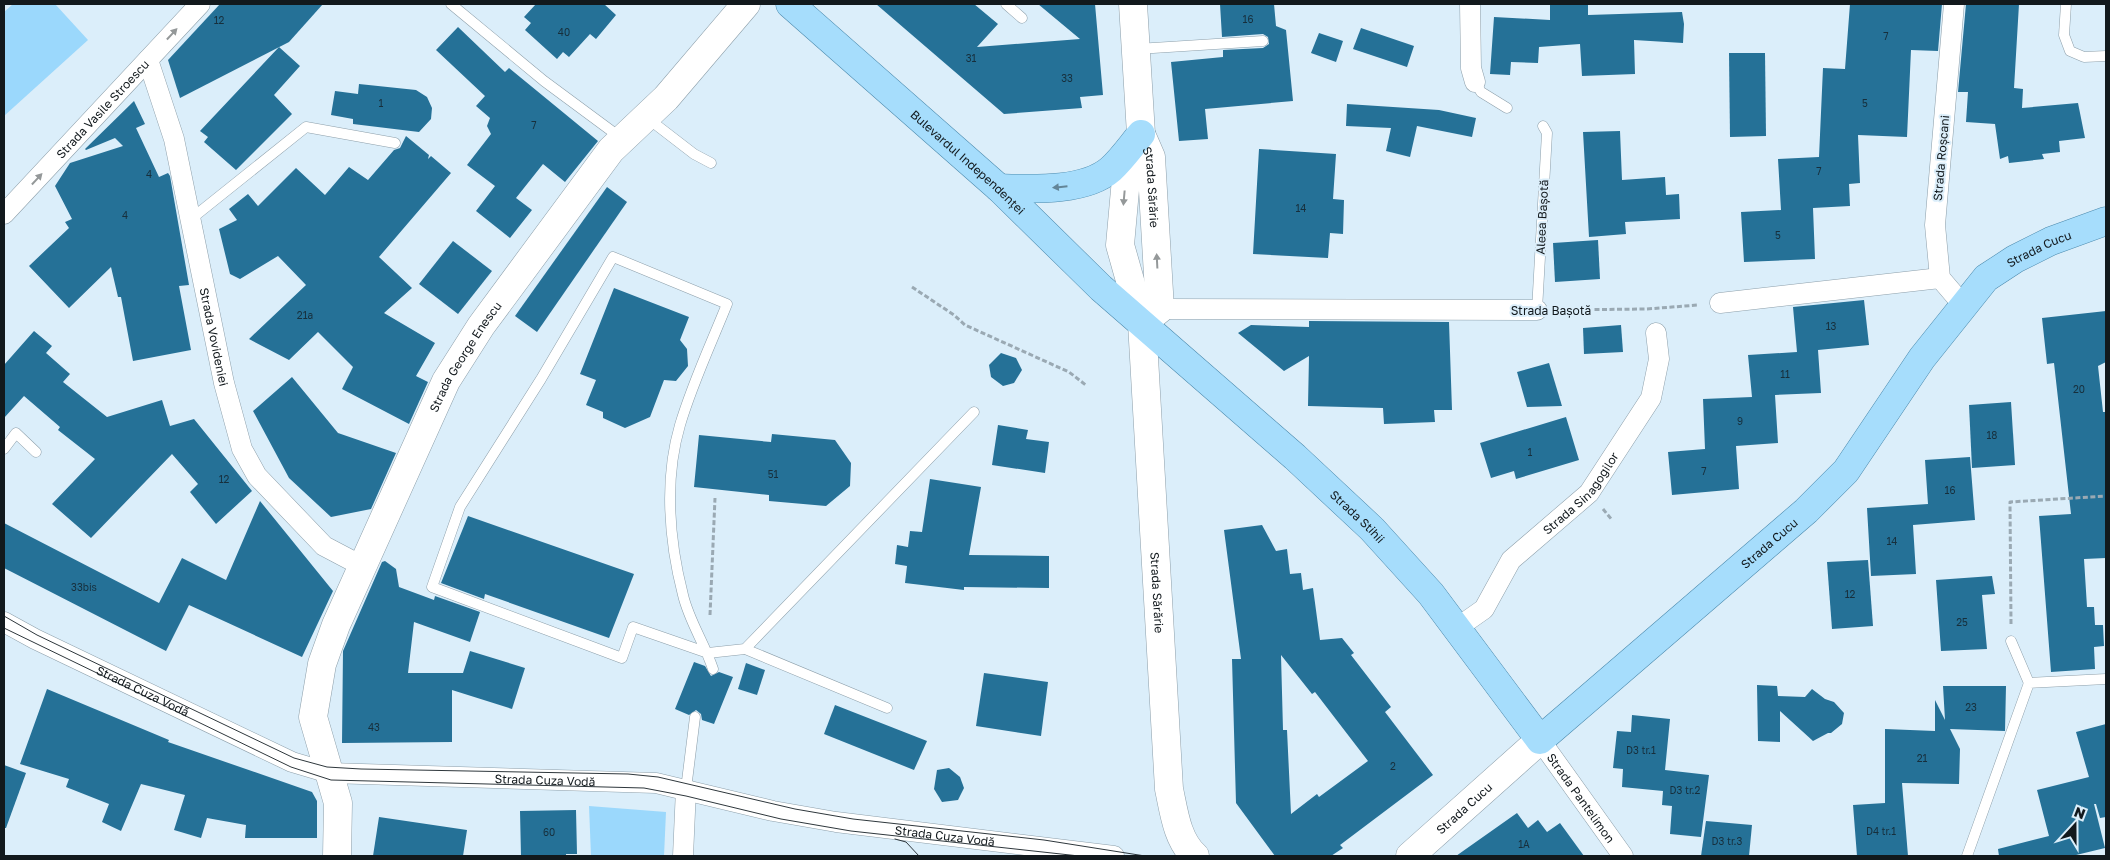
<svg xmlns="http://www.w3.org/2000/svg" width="2110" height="860" font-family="'Golos Text',sans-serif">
  <rect width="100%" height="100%" fill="#dbeefa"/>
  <g fill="#9bd8fc">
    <path d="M13,4h42l33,36 -84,76v-104z"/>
    <path d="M589,806l77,6 -2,44h-73z"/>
  </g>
  <g fill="#257197" fill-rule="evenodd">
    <path d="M220,4h103l-34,38 -109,56 -12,-38z"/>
    <path d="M536,4h68l12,11 -20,24 -6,-5 -21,23 -6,-5 -6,7 -32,-29 6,-7 -7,-6z"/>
    <path d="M876,4h98l24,20 -21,23 103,-8 -42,-35h57l8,91 -23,2 2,11 -78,6z"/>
    <path d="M1220,4h54l2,22 10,4 7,71 -88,8 3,30 -29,2 -8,-79 52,-5v-7l40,-2 6,-4 -1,-7 -5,-3 -41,3z"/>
    <path d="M1550,4h38v11l94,-3 2,12 -1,19 -49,-3 1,34 -53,2 -2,-32 -41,3 -1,16 -27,-1 -1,13 -20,-1 4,-57 56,3z"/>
    <path d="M1850,4h92l-4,47 -27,-1 -4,87 -49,-2 2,48 -11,1 1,22 -37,2 2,51 -71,3 -3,-50 40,-2 -3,-51 41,-2 4,-89 22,1z"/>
    <path d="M1966,4h53l-5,84 9,1 -1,19 56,-5 7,35 -26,3 1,11 -18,2 2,5 -35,4 -1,-7 -8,3 -5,-35 -29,-2 2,-30h-10z"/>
    <path d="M458,27l47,45 4,-4 89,73 -33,41 -22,-18 -27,34 16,12 -22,28 -34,-27 19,-25 -28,-21 24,-31 -4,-8 3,-8 -14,-12 9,-10 -49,-46z"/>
    <path d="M1361,28l53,18 -7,21 -54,-18z"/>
    <path d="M1319,33l24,8 -7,21 -25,-9z"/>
    <path d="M279,47l21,19 -26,29 18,19 -56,56 -32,-28 4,-5 -8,-6z"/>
    <path d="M1729,53h36l1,83 -36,1z"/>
    <path d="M359,84l57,6 11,7 5,11 -1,11 -12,13 -66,-8v-5l-22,-4 4,-24 23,3z"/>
    <path d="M134,101l11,23 -9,4 23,49 9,-4 2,3 19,109 -10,1 12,64 -58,11 -12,-64h-3l-7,-30 -42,41 -40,-42 40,-38 -4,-6 7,-3 -17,-33 15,-23 53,-17 -8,-8 -29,12 -1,-1z"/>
    <path d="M1347,104l92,6 37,8 -4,19 -55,-11 -7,31 -24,-6 5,-23 -45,-2z"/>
    <path d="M1620,131l2,49 43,-3 1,18 13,-1 1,25 -55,3 1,12 -37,3 -6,-105z"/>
    <path d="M406,136l23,19 -1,4 3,-3 20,17 -72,84 33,31 -28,25 51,30 -19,33 12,6 -19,42 -67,-35 11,-22 -35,-35 -29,28 -40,-21 57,-54 -28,-29 -38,23 -10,-5 -11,-45 18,-9 -8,-11 19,-15 10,12 38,-38 29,27 24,-28 19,13 26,-30 6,-2z"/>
    <path d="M1259,149l77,5 -3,45 11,1 -1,34 -13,-1 -2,25 -75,-4z"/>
    <path d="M607,187l20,15 -90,130 -22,-16z"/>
    <path d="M1598,240l2,39 -45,3 -2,-39z"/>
    <path d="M453,241l39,30 -34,43 -39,-30z"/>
    <path d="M614,288l75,29 -9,23 7,9 1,17 -12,15 -12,-1 -14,37 -25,11 -22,-10v-6l-17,-7 10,-25 -16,-6z"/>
    <path d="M1864,300l5,45 -51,5 3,43 -46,2 3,48 -42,3 3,43 -67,6 -4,-43 37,-3 -2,-50 49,-2 -4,-42 49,-3 -4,-45z"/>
    <path d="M2106,311v51l-8,4 5,46h3v146l-22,1 3,48h7l1,18h8l1,21 -10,1 1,22 -44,3 -12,-156 32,-2 -17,-151 -7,1 -5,-46z"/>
    <path d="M1309,321l140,1 3,88h-18l1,12 -51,2 -1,-16 -75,-2 1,-50 -25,15 -46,-38 13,-8 58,2z"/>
    <path d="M1621,325l2,27 -39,2 -1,-26z"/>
    <path d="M34,331l18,15 -6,7 24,21 -7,8 44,35 55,-17 8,26 24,-7 58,72 -36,33 -26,-32 8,-8 -26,-30 -81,84 -39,-34 43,-45 -37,-29 2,-3 -36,-31 -20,22v-53z"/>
    <path d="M1001,353l15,5 6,12 -8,13 -11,3 -12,-9 -2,-12z"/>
    <path d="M1549,363l13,43 -35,1 -10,-35z"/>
    <path d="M292,377l46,56 58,20 -25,56 -40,8 -42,-39 -36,-67z"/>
    <path d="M2011,402l4,63 -43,3 -3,-63z"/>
    <path d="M1566,417l13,43 -63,19 -2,-8 -23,7 -11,-35z"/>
    <path d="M998,425l30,5 -2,9 23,3 -4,31 -53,-8z"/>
    <path d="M772,434l63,6 16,23 -1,23 -24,20 -57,-5v-6l-75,-8 5,-52 72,7z"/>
    <path d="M1970,457l5,63 -62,5 3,49 -45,2 -4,-68 61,-4 -3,-44z"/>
    <path d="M930,479l51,8 -12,68 80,1v32l-85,-1v3l-59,-7 2,-17 -12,-2 2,-19 11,2 2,-16 12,1z"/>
    <path d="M260,501l73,90 -31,66 -113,-52 -23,46 -162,-83v-45l155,80 23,-45 44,22z"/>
    <path d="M468,516l166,58 -25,64 -124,-44 -1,5 -43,-16z"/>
    <path d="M1262,525l14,26 11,-2 3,25 11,-1 2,17 10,-2 7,52 22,-2 12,15 -3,2 40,52 -6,5 48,63 -93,70 3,3 -12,8h-56l-39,-53 -4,-144h9l-17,-129zM1281,655l31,39 3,-2 53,69 -49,36 -2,-3 -26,20 -4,-84h-4z"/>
    <path d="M1868,560l5,66 -41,3 -5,-67z"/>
    <path d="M385,561l11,8 3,18 35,13 1,-4 45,16 -10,30 -56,-20 -6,51h55l7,-22 55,17 -13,41 -60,-19v52l-110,1 1,-92 39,-89z"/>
    <path d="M1992,576l3,18 -13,1 5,54 -46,2 -5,-71z"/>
    <path d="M694,662l11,4 6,10 8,-4 14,5 -19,47 -12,-4 -1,-6 -5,-4 -7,5 -14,-6z"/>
    <path d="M746,663l19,7 -8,25 -19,-6z"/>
    <path d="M984,673l64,9 -7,54 -65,-10z"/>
    <path d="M1757,685l20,1 1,10 27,1 7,-8 13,10 9,3 10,11 -2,11 -11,9h-3l-15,8 -33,-30v31l-22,-1z"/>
    <path d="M1943,686h63l-1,45 -55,-2 10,20 -1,35 -57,-1 6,73h-51l-4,-51 32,-2v-74l50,2v-31l10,20z"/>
    <path d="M47,689l122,51 -1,2 144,50 5,9v37h-72l1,-13 -39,-7 -6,20 -27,-8 11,-35 -44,-11 -20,47 -19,-9 7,-18 -43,-17 3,-8 -49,-15z"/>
    <path d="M835,705l92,36 -13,29 -90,-36z"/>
    <path d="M1632,715l38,4 -5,51 44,5 -8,62 -31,-3 2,-28 -10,-1 1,-14 -41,-4 1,-18 -10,-1 4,-37 14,1z"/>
    <path d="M2106,724v93l-6,1 -4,-14h-2l11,44 -33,8h-73l-1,-7 51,-13 -12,-46 52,-13 -13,-45z"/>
    <path d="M4,765l22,8 -20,55h-2z"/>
    <path d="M949,768l11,9 4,11 -6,12 -16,2 -8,-13 3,-19z"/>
    <path d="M576,810l1,44h-11v2h-45l-1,-45z"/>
    <path d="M1517,813l11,15 10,-8 9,12 13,-9 24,33h-128z"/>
    <path d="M379,817l88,13 -4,26h-90z"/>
    <path d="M1706,821l46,4 -3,31h-48z"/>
  </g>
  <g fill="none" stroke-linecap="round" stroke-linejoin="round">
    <defs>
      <g id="lane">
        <path d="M451,4l93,77 77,57"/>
        <path d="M1006,4l16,14"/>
        <path d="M2066,4l-2,31 6,16 14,6 22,-1"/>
        <path d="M1137,49l126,-8"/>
        <path d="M1475,82l6,10 26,16"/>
        <path d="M646,117l48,37 17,9"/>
        <path d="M191,219l115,-92 89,16"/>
        <path d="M1537,310l10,-177 -4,-7"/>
        <path d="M4,449l12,-16 20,19"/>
        <path d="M2011,641l18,42"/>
        <path d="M745,649l142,59"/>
        <path d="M713,669c-8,-25 -24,-48 -30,-74 -14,-54 -19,-116 -3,-170 12,-41 31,-81 47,-121l-114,-47 -72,122 -81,128 -28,80 190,71 11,-31 75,26 37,-4 229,-237"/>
        <path d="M686,789l9,-72"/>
        <path d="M1967,856l62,-173 77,-4"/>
      </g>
      <g id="street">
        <path d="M1470,4l1,64 4,14"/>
        <path d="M1954,4l-19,221 5,53 23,27"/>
        <path id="s1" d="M148,60l26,79 50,244 18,66 15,27 67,70 38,20"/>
        <path id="s2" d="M4,214l196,-210"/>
        <path d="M1720,303l220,-25"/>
        <path d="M1160,309l377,1"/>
        <path id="s3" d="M4,622l31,17 257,123 37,11 327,10 117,28 63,11 278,34"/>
        <path id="s4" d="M1457,628l27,-19 27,-49 78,-67 62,-95 8,-39 -3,-26"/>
        <path id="s5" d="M1540,740l83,116"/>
        <path d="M683,856l3,-67"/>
      </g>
      <g id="secondary">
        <path id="s6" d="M1133,4l8,130 -15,45 -6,66 22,78 27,466c5,23 8,51 26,67"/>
        <path id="s7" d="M1141,134l10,23 9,152 -18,14"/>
        <path id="s8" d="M337,856l1,-53 -25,-86 9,-53 14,-39 110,-244 35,-55 130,-176 55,-52 80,-94"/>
        <path id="s9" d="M1410,856l130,-116"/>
      </g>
      <g id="primary">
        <path id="s10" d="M790,4l209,184 102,100 194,169 77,72 59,65 109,146 266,-229 40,-40 76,-113 64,-80 29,-19 36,-18 55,-20"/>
        <path d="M999,188c33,1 86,4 112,-19 11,-10 20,-23 30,-35"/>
      </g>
    </defs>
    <use href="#lane" stroke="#8d9faa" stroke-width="11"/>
    <use href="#street" stroke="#8d9faa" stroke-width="21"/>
    <use href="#secondary" stroke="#8d9faa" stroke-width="29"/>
    <use href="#primary" stroke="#4c8aad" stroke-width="29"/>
    <g stroke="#9aa9b3" stroke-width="3" stroke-dasharray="5 2.5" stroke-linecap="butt">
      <path d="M912,287l42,28 11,10 104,47 18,14"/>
      <path d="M1557,310l90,-1 51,-4"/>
      <path d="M1603,509l9,11"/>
      <path d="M710,615l5,-117"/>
      <path d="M2011,624l-1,-122 96,-6"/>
    </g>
    <use href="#lane" stroke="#fff" stroke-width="10"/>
    <use href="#street" stroke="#fff" stroke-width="20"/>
    <use href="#secondary" stroke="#fff" stroke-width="28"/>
    <use href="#primary" stroke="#a6ddfc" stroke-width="28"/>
    <g stroke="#2e373c" stroke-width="1">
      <path d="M4,616l33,19 257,123 33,9 34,2 267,5 30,3 137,32 58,10 191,21 101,16"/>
      <path d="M4,628l287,139 40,13 313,8 42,8 95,23 70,12 228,25"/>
      <path d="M895,839l11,3 13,14"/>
    </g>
  </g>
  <defs><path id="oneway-solid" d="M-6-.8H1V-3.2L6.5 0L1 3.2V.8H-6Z" transform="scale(1.25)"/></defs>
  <g fill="#949899">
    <use href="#oneway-solid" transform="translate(172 34) rotate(-47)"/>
    <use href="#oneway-solid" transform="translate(37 179) rotate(-47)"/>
    <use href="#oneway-solid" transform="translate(1124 198) rotate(95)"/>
    <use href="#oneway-solid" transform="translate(1157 261) rotate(-93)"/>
  </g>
  <use fill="#638598" href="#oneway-solid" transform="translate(1060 187) rotate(174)"/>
  <g text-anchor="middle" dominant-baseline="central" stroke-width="4" stroke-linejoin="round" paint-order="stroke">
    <g font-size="10" fill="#172f3c">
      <text x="1248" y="19">16</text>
      <text x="219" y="20">12</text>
      <text x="564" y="32">40</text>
      <text x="1886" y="36">7</text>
      <text x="971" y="58">31</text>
      <text x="1067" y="78">33</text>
      <text x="381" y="103">1</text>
      <text x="1865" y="103">5</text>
      <text x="534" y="125">7</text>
      <text x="1819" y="171">7</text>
      <text x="149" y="174">4</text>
      <text x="1301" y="208">14</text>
      <text x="125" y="215">4</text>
      <text x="1778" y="235">5</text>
      <text x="305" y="315">21a</text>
      <text x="1831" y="326">13</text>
      <text x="1785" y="374">11</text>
      <text x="2079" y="389">20</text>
      <text x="1740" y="421">9</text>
      <text x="1992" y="435">18</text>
      <text x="1530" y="452">1</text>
      <text x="1704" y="471">7</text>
      <text x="773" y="474">51</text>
      <text x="224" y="479">12</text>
      <text x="1950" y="490">16</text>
      <text x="1892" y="541">14</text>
      <text x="84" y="587">33bis</text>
      <text x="1850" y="594">12</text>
      <text x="1962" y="622">25</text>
      <text x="1971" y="707">23</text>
      <text x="374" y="727">43</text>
      <text x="1641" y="750">D3 tr.1</text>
      <text x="1922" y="758">21</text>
      <text x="1393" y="766">2</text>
      <text x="1685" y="790">D3 tr.2</text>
      <text x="1881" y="831">D4 tr.1</text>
      <text x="549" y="832">60</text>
      <text x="1727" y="841">D3 tr.3</text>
      <text x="1524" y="844">1A</text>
    </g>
    <g font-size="12" fill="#12191d" stroke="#dbeefa">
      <text stroke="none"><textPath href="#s2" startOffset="144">Strada Vasile Stroescu</textPath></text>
      <text transform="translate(1941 158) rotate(-85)">Strada Roșcani</text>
      <text stroke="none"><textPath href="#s10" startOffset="238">Bulevardul Independenței</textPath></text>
      <text stroke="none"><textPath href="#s7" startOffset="55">Strada Sărărie</textPath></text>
      <text transform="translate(1542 217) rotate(-87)">Aleea Bașotă</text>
      <text stroke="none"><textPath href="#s10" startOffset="1761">Strada Cucu</textPath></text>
      <text x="1551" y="310">Strada Bașotă</text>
      <text stroke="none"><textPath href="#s1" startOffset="285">Strada Vovideniei</textPath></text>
      <text stroke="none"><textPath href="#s8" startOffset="536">Strada George Enescu</textPath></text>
      <text stroke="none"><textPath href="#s4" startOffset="186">Strada Sinagogilor</textPath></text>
      <text stroke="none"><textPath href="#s10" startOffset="765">Strada Stihii</textPath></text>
      <text stroke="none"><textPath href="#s10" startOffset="1356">Strada Cucu</textPath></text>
      <text stroke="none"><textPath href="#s6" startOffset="595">Strada Sărărie</textPath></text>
      <text stroke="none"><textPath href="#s3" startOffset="155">Strada Cuza Vodă</textPath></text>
      <text stroke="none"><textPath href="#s3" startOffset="575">Strada Cuza Vodă</textPath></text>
      <text stroke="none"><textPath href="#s5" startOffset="71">Strada Pantelimon</textPath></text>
      <text stroke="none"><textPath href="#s9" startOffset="72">Strada Cucu</textPath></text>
      <text stroke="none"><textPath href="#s3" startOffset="980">Strada Cuza Vodă</textPath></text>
    </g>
  </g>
  <rect width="2110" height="860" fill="none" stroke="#12191d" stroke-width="10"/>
  <g transform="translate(2075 825) rotate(21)" stroke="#dbeefa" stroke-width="4" paint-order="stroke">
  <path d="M0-4L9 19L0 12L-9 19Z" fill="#12191d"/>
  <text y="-8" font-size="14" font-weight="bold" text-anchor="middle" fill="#12191d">N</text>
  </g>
</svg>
